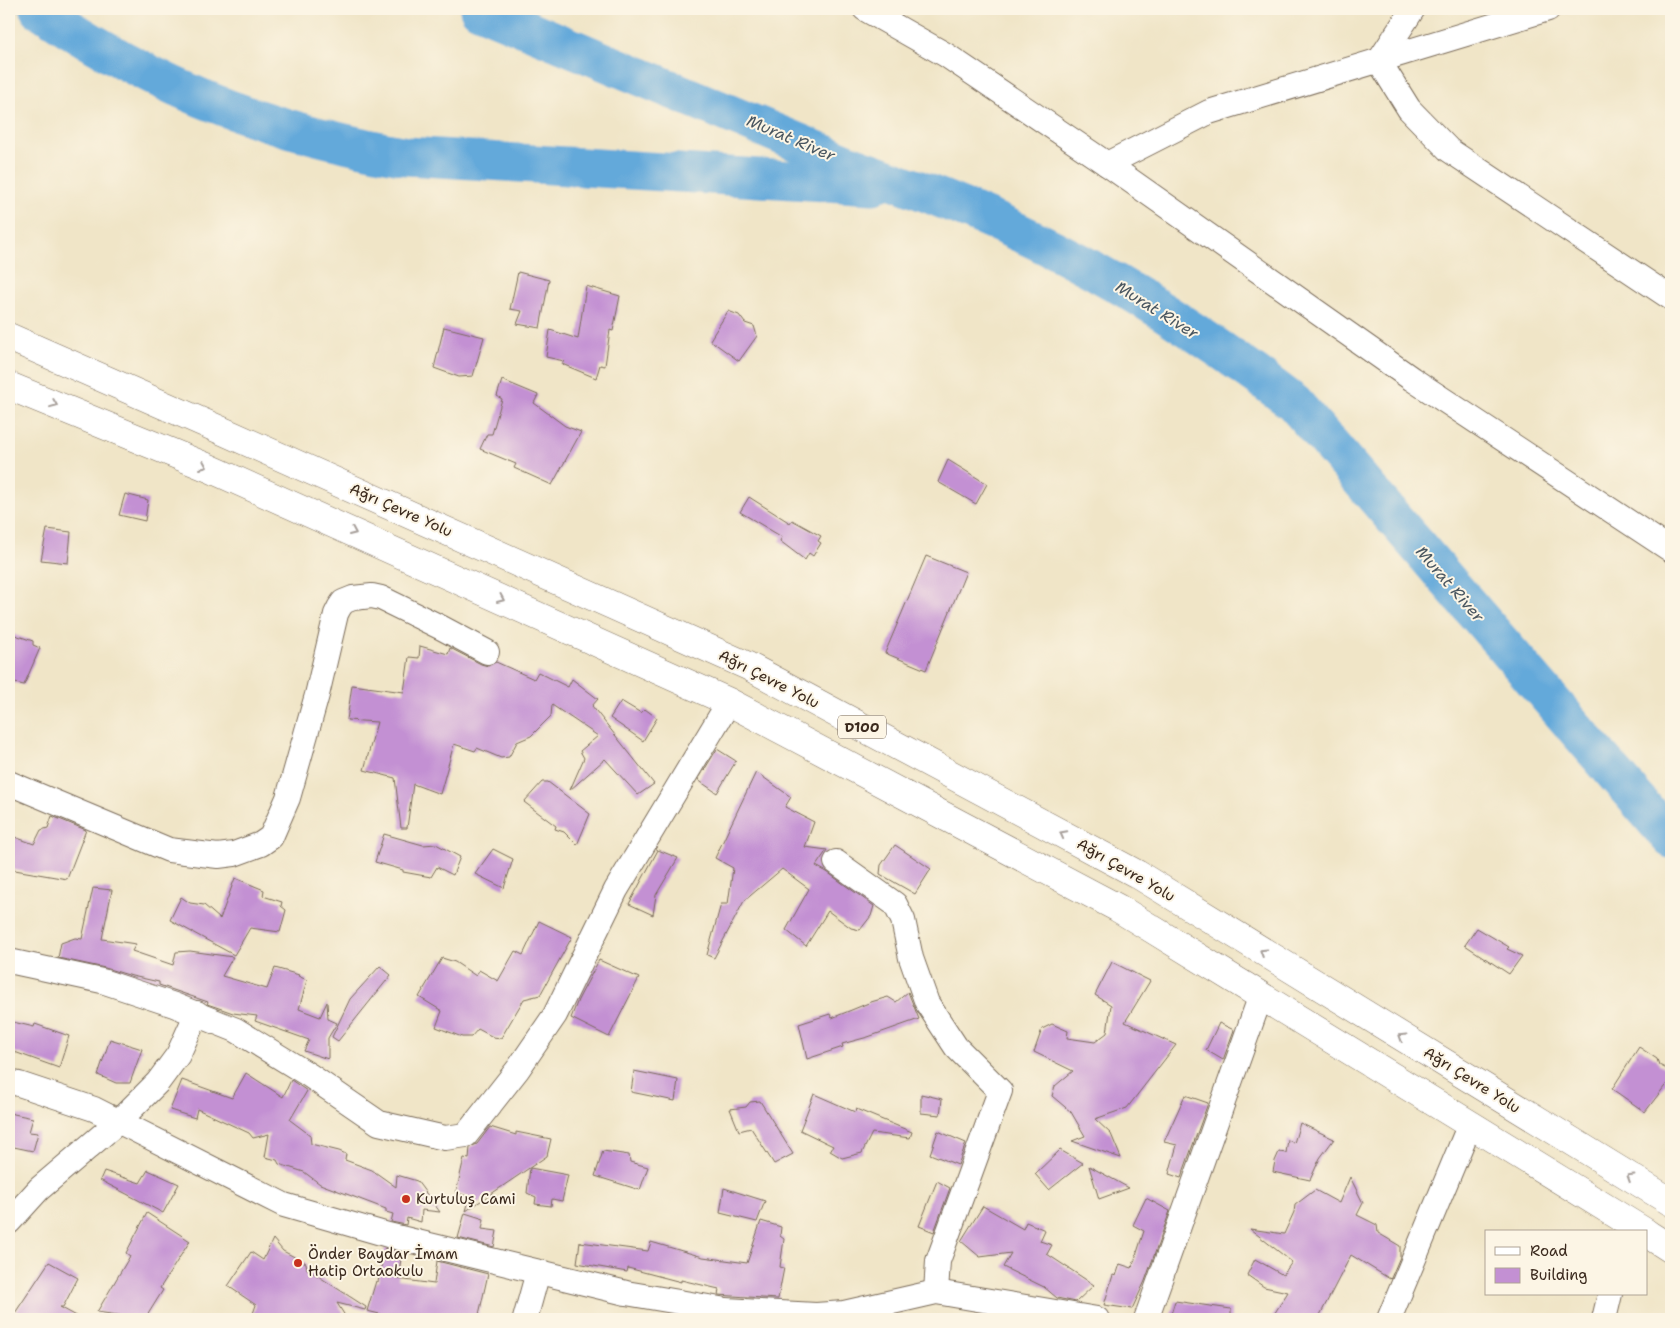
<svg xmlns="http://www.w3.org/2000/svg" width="1680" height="1328" font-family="'Shantell Sans',sans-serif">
  <rect width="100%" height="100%" fill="#fcf5e5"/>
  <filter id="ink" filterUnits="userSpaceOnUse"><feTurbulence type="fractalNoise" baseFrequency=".02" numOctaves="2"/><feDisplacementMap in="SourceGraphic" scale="10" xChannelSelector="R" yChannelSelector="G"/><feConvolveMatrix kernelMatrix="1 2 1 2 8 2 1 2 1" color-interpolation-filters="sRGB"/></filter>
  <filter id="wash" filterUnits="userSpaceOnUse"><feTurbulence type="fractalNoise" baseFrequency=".0096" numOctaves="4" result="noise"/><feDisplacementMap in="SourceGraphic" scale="20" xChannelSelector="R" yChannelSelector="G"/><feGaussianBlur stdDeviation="1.12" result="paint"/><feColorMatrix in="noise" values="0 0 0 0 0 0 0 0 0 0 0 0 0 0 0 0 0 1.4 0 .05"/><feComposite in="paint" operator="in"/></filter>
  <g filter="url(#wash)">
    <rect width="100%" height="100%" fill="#f0e5c7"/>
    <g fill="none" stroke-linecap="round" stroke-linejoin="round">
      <g stroke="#64a9da" stroke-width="39">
        <path d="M39,9c66,44 137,83 213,108 51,17 102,29 154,39l467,29"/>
        <path d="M479,9l373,156c62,22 123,46 183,75 92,44 177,101 259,163l377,436"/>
      </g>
    </g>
    <g id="blocks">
      <g fill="#c390d3">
        <path d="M518,272l31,8 -9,48 -23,-4 5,-13 -12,-2z"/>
        <path d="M586,286l34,10 -7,35 -3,-1 -5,36 -5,-1 -4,13 -34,-14 2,-3 -18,-4 4,-27 28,9z"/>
        <path d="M728,311l11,4 6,8 9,3 3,10 -18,25 -29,-21z"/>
        <path d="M444,327l40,10 -11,39 -14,1 -25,-9z"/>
        <path d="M502,380l36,15 -4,8 31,23 16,6 -29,53 -38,-17 2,-4 -36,-15 7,-15h5l10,-35 -5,-3z"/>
        <path d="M948,460l39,24 -11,20 -38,-22z"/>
        <path d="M125,494l23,6 -3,21 -26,-6z"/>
        <path d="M749,497l41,26 2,-3 29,16 -3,5 3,2 -8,13 -4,-3 -4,7 -25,-19 2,-4 -42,-25z"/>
        <path d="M47,529l24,3 -3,31 -27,-3z"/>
        <path d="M926,556l40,16 -40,98 -41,-17z"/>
        <path d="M9,633l24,8v4l7,3 -16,37 -9,-2 -6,-3z"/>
        <path d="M420,646l28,8 2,-6 31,16 7,2 8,-4 38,17 4,-7 30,15 4,-8 26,20 -6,7 62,78 -16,11 -33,-36 -35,31 14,-32 -4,-7 18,-15 -46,-31 -1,11 -20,20 -14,6 -8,15 -8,1 -24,-10 -2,3 -21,-7 -14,50 -27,-10 -6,44h-6l-6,-50 -31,-8 13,-48 -30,-2 5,-35 52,7 5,-35 10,1z"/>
        <path d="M621,701l20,12 4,-4 12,9 -14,23 -33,-23z"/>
        <path d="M717,749l19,12 -19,32 -19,-13z"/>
        <path d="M756,772l35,25 -6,10 29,15 -9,25 22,3 -11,16 11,6 47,34 -3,10 -11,14 -9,-2 -23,-17 -22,35 -20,-16 23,-41 -27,-20 -38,32 -30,57 -7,-3 14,-51h7l5,-36 -18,-10z"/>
        <path d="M542,782h6l42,32 -13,31 -13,-13 -9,-3 1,-3 -32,-24z"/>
        <path d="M52,816l34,14 -19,49 -58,-10v-34l25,9 7,-14 7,-2z"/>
        <path d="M384,834l39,11 13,-1 24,13 -7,18 -16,-8 -6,10 -28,-5v-2l-28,-8z"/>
        <path d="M895,845l36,24 -16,25 -35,-20 1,-9z"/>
        <path d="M493,849l20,10 -9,29 -29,-14z"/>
        <path d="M658,850l20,8 -22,37 -3,20 -24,-11z"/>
        <path d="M235,878l29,12 -1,6 19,6 -1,4 5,4 -6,22 -30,-4 -16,27 -64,-35 11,-23 9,6 14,2 16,14z"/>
        <path d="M93,888l19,2 -10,49 34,5 -4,7 41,14 3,-13 14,-1 43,6 -11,19 45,13 8,-21 24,7 -1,1 9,4 -8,29 21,8 7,-15 1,17 9,4 -9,15v21l-24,-8 5,-11 -54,-19 2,-5 -24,-3 -17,-6 -9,-3 1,-2 -49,-17v-3l-27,-6 -27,-8 -47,-10 3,-15 14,-5 7,1z"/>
        <path d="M539,921l33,16 -32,58 -16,4 -23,39 -8,-1 -15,-8 -7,8h-9l-26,-10 6,-16 -23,-14 23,-39 13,4 21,14 3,-6 19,11 17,-30 8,4z"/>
        <path d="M1477,928l32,19 -2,2 15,7 -13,18 -44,-29z"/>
        <path d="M599,960l40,18 -30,59 -38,-19 7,-18z"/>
        <path d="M1112,962l38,19 -25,41 51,23 -49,63 -32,11 16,15 10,24 -49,-17 13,-5 -14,-24 -19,-16 3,-10 18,-15 -39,-19 8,-23 10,-5 16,7 -1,7 28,4 12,-9 4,-28 -16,-10z"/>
        <path d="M380,966l11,9 -53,66 -6,-4 18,-38z"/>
        <path d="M908,992l11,27 -51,18 -26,7 1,3 -36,12 -8,-35 31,-10 2,4 39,-16 17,-5 8,5z"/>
        <path d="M9,1021l25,6 1,-3 34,12 -10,32 -50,-18z"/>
        <path d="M1219,1023l15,7 -11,30 -17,-10z"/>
        <path d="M110,1039l32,10 -12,34h-14l-18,-8z"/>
        <path d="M1639,1047l18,12 2,6 12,6v7l-26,34 -33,-23z"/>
        <path d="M634,1071l44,9 -3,21 -44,-9z"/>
        <path d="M246,1073l37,24 8,-17 16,11 -17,29 20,15 1,9 28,7 7,3 -1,6 27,10 24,17 1,-12 20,6 23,31 -18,-2 -1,12 -14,-4 -1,7 -15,-3 2,-8 -7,-2v-3l-66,-25 -16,-12 -25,-8 -2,-4 -12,-3 4,-23 -16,4 -4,-5 -52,-24 -2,9 -25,-8 12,-30 50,18z"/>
        <path d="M814,1094l41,18 1,-3 56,23 -2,6 -38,-5 -10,20 -20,5 -12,-7 3,-5 -33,-16z"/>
        <path d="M921,1094l21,5 -2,16 -19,-2z"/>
        <path d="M1185,1095l23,8 -27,75 -12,-4 8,-29 -13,-3z"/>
        <path d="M760,1101l33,53 -19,10 -23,-36 -12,3 -9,-22 16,-2 4,-5z"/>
        <path d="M9,1113l24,5 -4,14 9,1 -5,18 -24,-5z"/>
        <path d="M1300,1123l34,16 -14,19 -10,22 -37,-8 2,-11 4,-9 7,1 2,-13 6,3z"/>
        <path d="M490,1127l26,8v-3l35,7 -4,17 -81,55 4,-14 -14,-4 8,-35 5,1 1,-12 7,-3z"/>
        <path d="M938,1131l28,12 -8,22 -28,-11z"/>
        <path d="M1060,1150l23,13 -34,27 -14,-16z"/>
        <path d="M603,1151l26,4 1,7 18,5 -8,23 -45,-14z"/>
        <path d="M1089,1166l40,22 -30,11z"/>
        <path d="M530,1168l38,7 -6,26 -10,-2 -1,7 -16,-2 1,-7 -9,-4z"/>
        <path d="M148,1170l31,14 -16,29 -63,-33 4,-9 36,12z"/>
        <path d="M1350,1177l13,26 -6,12 20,10 1,8 22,13v11l-9,21 -1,1 -39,-24 -33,64h-47l17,-27 -24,-5 -17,-12 8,-16 28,16 9,-13 -42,-33 34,5 10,-22 1,-7 20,-15 24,13z"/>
        <path d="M937,1181l13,7 -16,44 -15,-6z"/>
        <path d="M724,1188l41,13 -8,21 -37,-9z"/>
        <path d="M1146,1198l24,13 -25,70 -13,28 -28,-4 9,-30 3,1 4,-12 12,4 12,-37 -11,-6z"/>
        <path d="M983,1206l40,23 3,-7 19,8 -5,11 12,4 -5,9 47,31 -18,17 -19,-4 -13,-11 -41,-20 8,-14 -31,4 -19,-16z"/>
        <path d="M147,1213l43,28 -30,47 3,2 -18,29 -48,-7 33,-56 -4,-3z"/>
        <path d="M465,1213l19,6 -2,10 15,2 -3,16 -36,-9z"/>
        <path d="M761,1221l20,6 -1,9 4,3 -4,28 4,1 -6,31 -60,-4 1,-6 -38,-9v2l-53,-14 -1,4 -50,-9 3,-21 68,9 3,-9 52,15 44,6z"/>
        <path d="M273,1239l10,12 23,12 1,6 59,38 -1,3 -28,-7 10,16h-96l5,-14 -28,-19 23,-34 12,8z"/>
        <path d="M385,1248l17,4 -4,27 36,5 3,-23 51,13 -10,45h-71l-19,-5v2l-21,-5 9,-30 2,1z"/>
        <path d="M49,1262l29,16 -15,29h-3l22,12h-71z"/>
        <path d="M1175,1301l56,8v10h-49l-11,-5z"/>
      </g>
    </g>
  </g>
  <g filter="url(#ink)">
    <use href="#blocks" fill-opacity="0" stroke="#7a6b59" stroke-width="1"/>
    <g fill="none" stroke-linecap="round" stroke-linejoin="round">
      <defs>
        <g id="street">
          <path d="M865,9l81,46 161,109 305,215 259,171"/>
          <path d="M1413,9l-34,52 30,48 40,41 222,148"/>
          <path d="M1107,164l102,-52 339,-103"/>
          <path d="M9,783l160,67 49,6 16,-2 27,-10 10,-7 17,-39 29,-103 19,-81 3,-6 4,-6 10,-4 19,-2 9,2 61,30 45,24"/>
          <path d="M836,862l59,42 8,16 8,38 16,45 29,44 44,44 -62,170 -2,31"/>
          <path d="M9,961l93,20 72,24 62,25 73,45 70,48 66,15 21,-3 52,-66 37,-54 61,-125 113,-188"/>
          <path d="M9,1082l10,2 75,25 190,96 104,30 238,58 100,17 90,5 28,-2 92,-21 161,27"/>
          <path d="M9,1222l30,-33 80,-68 39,-39 20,-27 19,-42"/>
          <path d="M525,1319l13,-47"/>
          <path d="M1146,1319l115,-324"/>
          <path d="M1389,1319l81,-195"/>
          <path d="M1604,1319l6,-25"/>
        </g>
        <g id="highway">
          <path d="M9,337l216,95 523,234 389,208 534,328"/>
          <path d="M9,386l200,82 520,234 389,206 527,324"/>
          <path d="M1646,1233l25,16"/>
        </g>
      </defs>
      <use href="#street" stroke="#7a6b59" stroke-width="26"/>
      <use href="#highway" stroke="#7a6b59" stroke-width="29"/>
      <use href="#street" stroke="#fff" stroke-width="24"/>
      <use href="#highway" stroke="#fff" stroke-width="28"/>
    </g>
    <defs><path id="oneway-chevron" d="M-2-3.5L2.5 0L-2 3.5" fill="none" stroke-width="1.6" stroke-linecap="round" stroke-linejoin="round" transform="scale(1.25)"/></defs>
    <g stroke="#a79f9a">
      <use href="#oneway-chevron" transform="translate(54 404) rotate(22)"/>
      <use href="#oneway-chevron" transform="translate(204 466) rotate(23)"/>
      <use href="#oneway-chevron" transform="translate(353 532) rotate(24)"/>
      <use href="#oneway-chevron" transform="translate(501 599) rotate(24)"/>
      <use href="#oneway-chevron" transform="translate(1063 834) rotate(-152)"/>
      <use href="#oneway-chevron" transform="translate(1263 952) rotate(-148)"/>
      <use href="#oneway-chevron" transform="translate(1402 1037) rotate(-148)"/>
      <use href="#oneway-chevron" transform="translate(1630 1177) rotate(-148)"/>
    </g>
  </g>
  <g fill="#c8321e" stroke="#fcf5e5" stroke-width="2">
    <circle cx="406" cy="1199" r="5"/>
    <circle cx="298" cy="1263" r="5"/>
  </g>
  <g text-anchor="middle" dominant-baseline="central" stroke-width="4" stroke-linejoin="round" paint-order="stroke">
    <rect fill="#fcf5e5" stroke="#75675a" stroke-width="1" x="838" y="715.5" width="48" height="23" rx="4"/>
    <g font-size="14" font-weight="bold" fill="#3b2a1e">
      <text x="862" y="727">D100</text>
    </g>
    <g font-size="15" fill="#3b2a1e" stroke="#fcf5e5">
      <text transform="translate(401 510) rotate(24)">Ağrı Çevre Yolu</text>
      <text transform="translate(769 679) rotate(27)">Ağrı Çevre Yolu</text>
      <text transform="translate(1126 870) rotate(30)">Ağrı Çevre Yolu</text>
      <text transform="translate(1472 1080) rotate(32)">Ağrı Çevre Yolu</text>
    </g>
    <g font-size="15" fill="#3b2a1e" stroke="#fcf5e5" text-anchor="start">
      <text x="416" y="1199">Kurtuluş Cami</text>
      <text x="308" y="1254">Önder Baydar İmam<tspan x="308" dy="17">Hatip Ortaokulu</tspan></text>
    </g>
    <g font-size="16" font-style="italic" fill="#495660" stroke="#fcf5e5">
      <text transform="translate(791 138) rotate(23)">Murat River</text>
      <text transform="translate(1157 310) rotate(32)">Murat River</text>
      <text transform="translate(1450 584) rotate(49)">Murat River</text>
    </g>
  </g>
  <rect width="1680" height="1328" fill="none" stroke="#fcf5e5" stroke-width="30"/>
  <rect x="1485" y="1230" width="162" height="65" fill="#fcf5e5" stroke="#afa495"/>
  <rect x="1495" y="1247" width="25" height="8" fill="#ffffff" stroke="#afa495"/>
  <text x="1530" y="1256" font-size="15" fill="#3b2a1e">Road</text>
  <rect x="1495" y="1268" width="25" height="15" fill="#c390d3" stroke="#afa495"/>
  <text x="1530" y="1280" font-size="15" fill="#3b2a1e">Building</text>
</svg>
